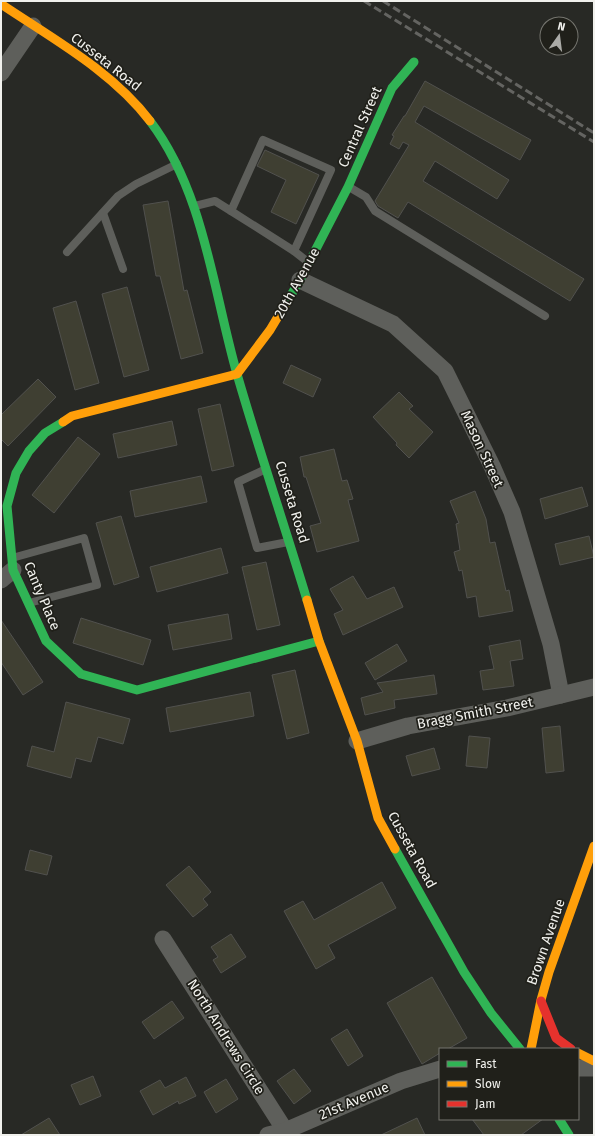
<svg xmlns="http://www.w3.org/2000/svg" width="595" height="1136" font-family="'Fira Sans',sans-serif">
  <rect width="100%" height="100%" fill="#282925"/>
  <g fill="#3f3f32" stroke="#51514e">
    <path d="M425,81l106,59 -11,20 -96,-54 -9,16 94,58 -12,19 -62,-38 -12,20 161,98 -14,22 -162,-99 -10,16 -20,-12 -3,-5 34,-56 -6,-3 -4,7 -9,-5 4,-8 -2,-1 12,-19h1z"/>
    <path d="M265,150l54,25 -23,49 -25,-12 15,-32 -29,-14z"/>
    <path d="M168,201l16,90 3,-1 16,63 -22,6 -21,-83h-4l-13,-71z"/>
    <path d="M127,287l22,83 -25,7 -22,-83z"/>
    <path d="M76,301l23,82 -24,7 -22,-82z"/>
    <path d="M291,365l30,14 -8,18 -30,-14z"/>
    <path d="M38,379l18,18 -48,49 -7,-7v-24z"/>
    <path d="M399,392l14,14 -4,3 24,23 -24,26 -13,-13 1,-2 -24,-26z"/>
    <path d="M220,404l14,62 -22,5 -14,-62z"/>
    <path d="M172,421l5,24 -59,13 -5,-24z"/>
    <path d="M78,437l22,17 -46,59 -22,-18z"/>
    <path d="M334,449l8,32 5,-1 6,19 -5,1 11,41 -42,11 -7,-26 11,-3 -15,-46h-2l-4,-20z"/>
    <path d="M201,476l6,26 -72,15 -5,-26z"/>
    <path d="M582,487l6,19 -43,13 -5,-20z"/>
    <path d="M475,491l11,28 4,24 5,-1 11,49 3,-1 4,21 -34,6 -3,-21 -9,2 -5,-28 -3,1 -5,-19 6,-2 -4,-26 3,-1 -9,-22z"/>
    <path d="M121,516l18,61 -25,8 -18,-62z"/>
    <path d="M589,536l5,21 -34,8 -5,-21z"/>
    <path d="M221,548l7,25 -71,19 -7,-25z"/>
    <path d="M266,562l14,63 -23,5 -15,-63z"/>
    <path d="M353,576l14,23 27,-12 9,20 -60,28 -9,-21 9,-4 -13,-21z"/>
    <path d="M228,614l4,25 -59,11 -5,-25z"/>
    <path d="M81,618l70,22 -8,25 -70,-22z"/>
    <path d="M1,620l42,62 -20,13 -22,-33z"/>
    <path d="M520,640l3,19 -13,2 4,25 -31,4 -3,-19 14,-2 -5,-23z"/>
    <path d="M397,644l10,17 -32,19 -10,-17z"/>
    <path d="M295,670l14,63 -22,6 -15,-64z"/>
    <path d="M434,675l3,19 -43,6 1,8 -30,7 -4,-17 22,-6 -6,-9z"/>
    <path d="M250,692l4,24 -84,16 -4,-24z"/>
    <path d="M66,702l64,17 -7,25 -25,-7 -7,25 -15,-4 -5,20 -44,-12 5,-20 22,6z"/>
    <path d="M560,726l4,45 -18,2 -4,-45z"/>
    <path d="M469,736l21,2 -3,30 -21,-2z"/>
    <path d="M434,748l6,21 -28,7 -6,-20z"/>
    <path d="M30,850l22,6 -5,19 -22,-5z"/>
    <path d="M189,866l22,26 -8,7 5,6 -15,12 -27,-32z"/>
    <path d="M382,882l14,26 -68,37 7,13 -19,11 -32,-58 19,-10 11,19z"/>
    <path d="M231,934l15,23 -25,16 -8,-13 5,-3 -7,-10z"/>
    <path d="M432,977l35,61 -19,11h-8v4l-18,11 -35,-61z"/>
    <path d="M172,1001l12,17 -30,21 -12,-17z"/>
    <path d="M347,1029l16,27 -15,10 -17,-27z"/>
    <path d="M294,1069l17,22 -17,13 -17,-23z"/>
    <path d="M93,1076l8,20 -21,9 -9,-20z"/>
    <path d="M186,1077l10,19 -17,8 -1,-3 -25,14 -13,-24 20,-11 5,8z"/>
    <path d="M226,1079l12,20 -22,14 -12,-21z"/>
    <path d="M49,1118l11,17h-39z"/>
    <path d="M417,1118l8,17h-44z"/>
    <path d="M472,1119h71l-22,16h-37z"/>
  </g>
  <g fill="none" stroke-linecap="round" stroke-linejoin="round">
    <g stroke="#5e5f5b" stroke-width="8">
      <path d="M349,187l17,10 9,14 170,105"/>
      <path d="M195,206l20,-5 16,10 32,-71 68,30 -37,81 14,11"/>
      <path d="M231,211l63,40"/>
      <path d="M103,213l20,56"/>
      <path d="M67,252l51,-56 18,-12 41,-20"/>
      <path d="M266,469l-28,13 19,66 31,-6"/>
      <path d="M12,558l72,-20 13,47 -68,18"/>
    </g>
    <g stroke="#5e5f5b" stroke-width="17">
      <path d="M1,73l32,-47"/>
      <path d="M300,280l93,44 52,47 47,95 20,46 39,132 10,51"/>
      <path d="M1,580l12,-10"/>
      <path d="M357,741l51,-15 99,-18 87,-21"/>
      <path d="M163,939l125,196"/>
      <path d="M578,1068h16"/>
      <path d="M268,1135l17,-4 116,-50 39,-12"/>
    </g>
    <g stroke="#30b455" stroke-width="9">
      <path d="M150,121c54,71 63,169 87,253 22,76 47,150 70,226"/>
      <path d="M285,305l15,-25 48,-93 44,-99 22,-26"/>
      <path d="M63,422l-18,11 -16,18 -13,22 -9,33 6,64 33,71 35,33 56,16 182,-49"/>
      <path d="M395,849l69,123 27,41 29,36"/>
      <path d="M559,1119l10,16"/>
    </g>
    <g stroke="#ff9f0a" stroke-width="9">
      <path d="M1,4c52,35 111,67 149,117"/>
      <path d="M63,422l9,-6 165,-42 33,-44 15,-25"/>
      <path d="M307,600l12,41 38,100 21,77 17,31"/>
      <path d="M531,1049l10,-49 8,-28 45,-126"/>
      <path d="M578,1053l16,8"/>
    </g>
    <path stroke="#e5322d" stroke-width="9" d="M541,1001l15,37 15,11"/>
    <g stroke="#646461" stroke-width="3" stroke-dasharray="8 4" stroke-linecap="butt">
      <path d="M364,1l230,141"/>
      <path d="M383,1l211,132"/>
    </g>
  </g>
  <g text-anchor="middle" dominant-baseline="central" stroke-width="3.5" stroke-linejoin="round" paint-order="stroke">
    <g font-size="14" fill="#f1f1ed" stroke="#20201a">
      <text transform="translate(106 62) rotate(38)">Cusseta Road</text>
      <text transform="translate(360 127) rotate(-66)">Central Street</text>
      <text transform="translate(297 283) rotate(-61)">20th Avenue</text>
      <text transform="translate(482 449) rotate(65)">Mason Street</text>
      <text transform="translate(292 502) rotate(73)">Cusseta Road</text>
      <text transform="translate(42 596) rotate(67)">Canty Place</text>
      <text transform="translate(475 713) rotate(-11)">Bragg Smith Street</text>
      <text transform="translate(412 850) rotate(61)">Cusseta Road</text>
      <text transform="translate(546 942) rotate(-71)">Brown Avenue</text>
      <text transform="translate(226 1037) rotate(58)">North Andrews Circle</text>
      <text transform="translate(354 1101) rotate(-23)">21st Avenue</text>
    </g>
  </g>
  <rect width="595" height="1136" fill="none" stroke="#f1f1ed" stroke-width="4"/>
  <rect x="439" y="1048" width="140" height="72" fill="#20201a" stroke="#74746e"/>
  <rect x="447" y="1061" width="20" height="6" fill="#30b455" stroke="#74746e"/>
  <text x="475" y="1068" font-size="12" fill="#f1f1ed">Fast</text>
  <rect x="447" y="1081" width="20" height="6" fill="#ff9f0a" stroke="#74746e"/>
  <text x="475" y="1088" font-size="12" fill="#f1f1ed">Slow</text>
  <rect x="447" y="1101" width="20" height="6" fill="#e5322d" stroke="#74746e"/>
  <text x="475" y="1108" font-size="12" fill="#f1f1ed">Jam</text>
  <g transform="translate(559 36) rotate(14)"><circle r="19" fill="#20201a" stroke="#74746e"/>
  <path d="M0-3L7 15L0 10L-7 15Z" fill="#ababa7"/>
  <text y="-6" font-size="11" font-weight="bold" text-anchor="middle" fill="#f1f1ed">N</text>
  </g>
</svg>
